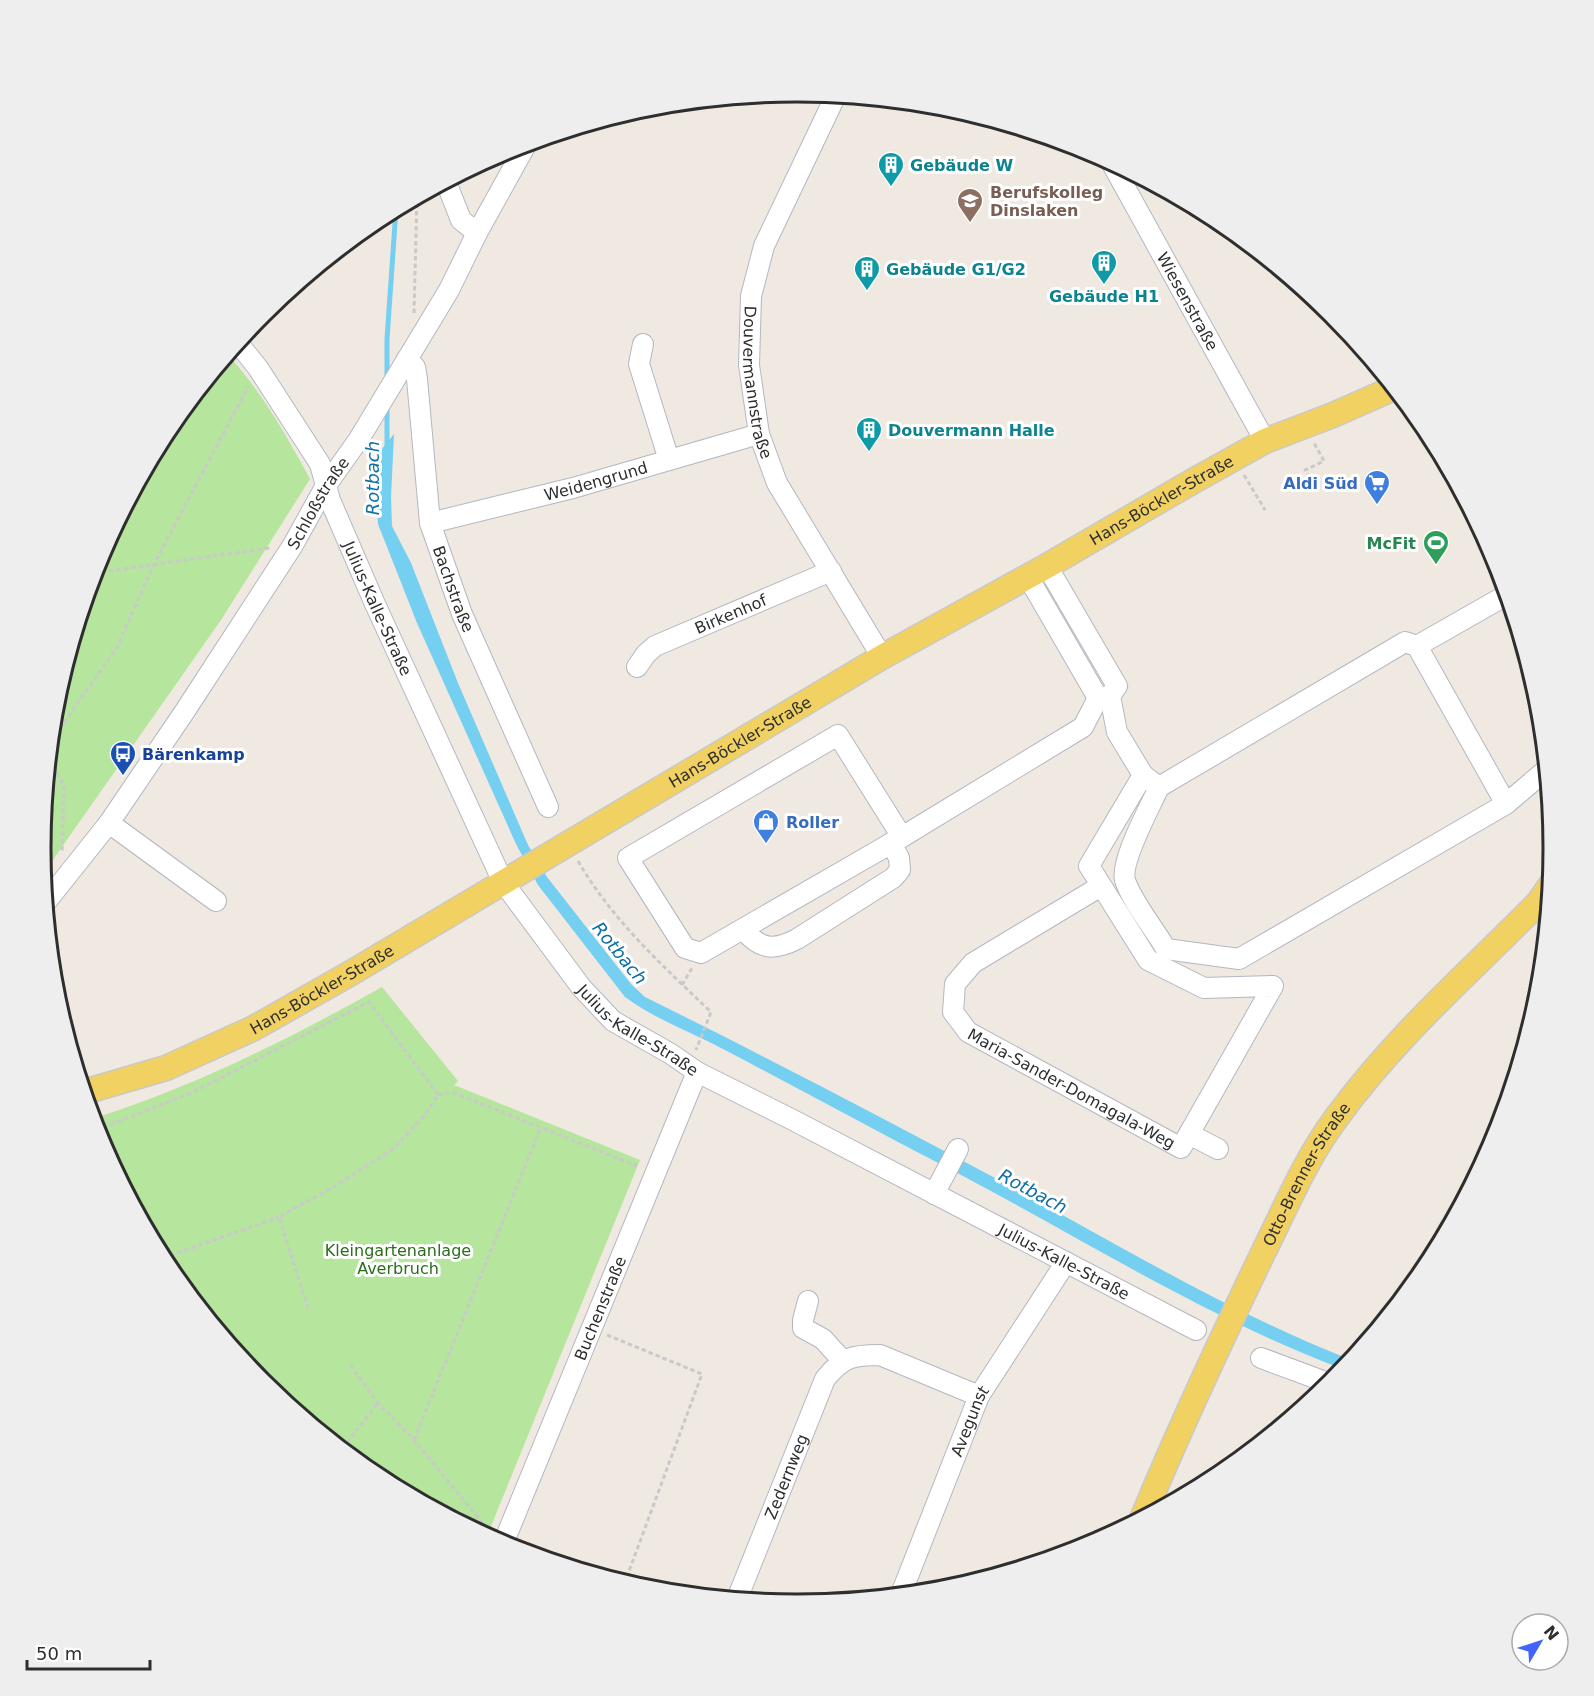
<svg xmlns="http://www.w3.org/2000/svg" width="1594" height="1696" font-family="'DejaVu Sans',sans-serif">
  <rect width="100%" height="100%" fill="#efe9e1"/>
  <g fill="#b6e59e">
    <path d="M228,355c34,37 58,80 82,124l-89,141 -178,254 -2,-26 14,-148 43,-142 70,-131z"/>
    <path d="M382,987l76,94 -4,4 186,75 -153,376 -111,-59 -114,-94 -94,-115 -70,-131 -6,-18c102,-32 197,-80 290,-132z"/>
  </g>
  <path fill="#75cff0" d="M394,434l-3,63 1,29 19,37 47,120 70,162 19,32 84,107 14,13c123,61 246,125 367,190 111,61 220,126 339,173l-8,9c-139,-52 -265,-133 -397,-202 -74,-38 -147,-78 -221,-117 -33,-18 -69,-30 -100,-53l-87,-112 -22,-41 -99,-221 -39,-99 -3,-41 2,-28z"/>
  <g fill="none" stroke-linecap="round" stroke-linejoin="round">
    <g stroke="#75cff0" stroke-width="5">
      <path d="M387,380v-41l9,-130"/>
      <path d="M387,449v-44"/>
    </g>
    <defs>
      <g id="minor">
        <path id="s1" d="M836,95l-72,151 -13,50 -2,69 10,69 18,49 105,174"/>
        <path id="s2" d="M1111,162l154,279"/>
        <path d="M446,182l15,38 16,13"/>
        <path id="s3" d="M238,343l20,25 62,96 10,36 45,104 128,278 78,105 32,34 58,33 26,18 94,47 405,211"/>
        <path d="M643,344l-4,20 30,96"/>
        <path id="s4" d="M407,359l8,8 2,12 13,144 32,91 86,193"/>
        <path id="s5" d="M430,523l143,-35 186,-54"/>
        <path d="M1047,566l70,120 -7,10 -12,2"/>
        <path d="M1028,577l70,121"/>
        <path d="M1417,646l86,-49h5"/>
        <path id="s6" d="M637,667l9,-13 9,-8 176,-75"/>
        <path d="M1143,775l16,12 246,-145 12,4 89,158 -267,155 -73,-10c-11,-19 -35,-49 -41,-69 -5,-19 25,-73 34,-93"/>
        <path d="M1506,804l40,-34"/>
        <path d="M109,823l107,78"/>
        <path d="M902,837l-64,-102 -210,123 57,90 16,5 201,-116 181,-110 15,-29"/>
        <path id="s7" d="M1101,886l-128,77 -18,21 -2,28 15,20 213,116 92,-162 -69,2 -56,-28 -59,-94 54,-91 -26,-43 -7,-36"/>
        <path id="s8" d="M46,902l63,-79 76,-112 108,-166 32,-58 34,-48 90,-149 28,-57 50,-90"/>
        <path d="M743,929c17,21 31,22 54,10l96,-61 7,-8 -1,-12 -8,-15"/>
        <path d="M1189,1134l29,15"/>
        <path d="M934,1194l24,-45"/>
        <path d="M808,1301l-5,19v8l20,11 19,21"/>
        <path d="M1261,1358l70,26"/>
        <path id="s9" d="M503,1544l194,-472"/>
        <path id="s10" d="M901,1594l78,-198 87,-134"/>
        <path id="s11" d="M737,1599l88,-220c18,-22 27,-24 55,-24l99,41"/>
      </g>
      <g id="major">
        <path id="s12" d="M84,1092l82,-24 88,-40 97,-55 531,-316 165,-91 148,-86 70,-39 68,-26 61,-27"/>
        <path id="s13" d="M1143,1517c37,-90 78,-177 120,-264 23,-46 43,-95 74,-136 58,-80 133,-145 202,-215l11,-16"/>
      </g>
    </defs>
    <use href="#minor" stroke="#b4b7c1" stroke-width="22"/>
    <use href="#major" stroke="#c9c9c9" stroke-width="27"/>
    <g stroke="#c9c9c9" stroke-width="3" stroke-dasharray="4.5 3" stroke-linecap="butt">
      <path d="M414,313l3,-116"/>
      <path d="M1244,475l21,35"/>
      <path d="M1313,484l-8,-14 19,-9 -10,-18"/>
      <path d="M94,573l176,-25"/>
      <path d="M51,741l65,-92 38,-85 94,-177"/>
      <path d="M49,760l15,26 -2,67"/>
      <path d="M578,861c34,59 85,105 133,151l-15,38"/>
      <path d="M682,985l10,-17"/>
      <path d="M438,1095l14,-3 185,74"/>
      <path d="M96,1130l95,-37 178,-91 69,93 -14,21 -31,33 -58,37 -56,31 30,94"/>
      <path d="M163,1258l116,-41"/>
      <path d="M607,1335l95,39 -77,208"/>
      <path d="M350,1365l28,38 36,37 76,92"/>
      <path d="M258,1378l9,-13"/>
      <path d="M414,1440l127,-313"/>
      <path d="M342,1449l36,-46"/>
    </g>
    <use href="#minor" stroke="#fff" stroke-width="20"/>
    <use href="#major" stroke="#f2d163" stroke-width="24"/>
  </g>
  <defs>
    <symbol id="building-pin" viewBox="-11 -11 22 30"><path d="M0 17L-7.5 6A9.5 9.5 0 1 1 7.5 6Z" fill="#0f9aa8" stroke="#fff"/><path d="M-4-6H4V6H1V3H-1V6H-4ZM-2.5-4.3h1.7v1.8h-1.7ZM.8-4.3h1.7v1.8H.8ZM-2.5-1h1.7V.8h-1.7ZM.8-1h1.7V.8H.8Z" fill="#fff"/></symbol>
    <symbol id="school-pin" viewBox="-11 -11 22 30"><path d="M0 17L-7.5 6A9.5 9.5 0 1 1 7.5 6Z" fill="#8d6e63" stroke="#fff"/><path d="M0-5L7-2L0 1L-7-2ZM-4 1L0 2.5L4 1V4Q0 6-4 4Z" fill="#fff"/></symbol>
    <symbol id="supermarket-pin" viewBox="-11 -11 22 30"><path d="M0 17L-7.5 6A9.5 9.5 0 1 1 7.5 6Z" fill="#3f7fe0" stroke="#fff"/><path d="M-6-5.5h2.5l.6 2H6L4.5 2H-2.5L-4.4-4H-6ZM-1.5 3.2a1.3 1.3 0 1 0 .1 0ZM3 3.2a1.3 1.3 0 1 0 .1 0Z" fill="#fff"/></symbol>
    <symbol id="stadium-pin" viewBox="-11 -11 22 30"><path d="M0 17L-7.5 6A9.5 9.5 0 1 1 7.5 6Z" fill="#2e9e5b" stroke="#fff"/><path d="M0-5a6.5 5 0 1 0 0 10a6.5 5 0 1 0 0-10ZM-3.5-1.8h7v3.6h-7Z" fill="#fff"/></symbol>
    <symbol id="bus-pin" viewBox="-11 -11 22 30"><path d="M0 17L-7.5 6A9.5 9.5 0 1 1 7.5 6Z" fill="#1a4fb4" stroke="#fff"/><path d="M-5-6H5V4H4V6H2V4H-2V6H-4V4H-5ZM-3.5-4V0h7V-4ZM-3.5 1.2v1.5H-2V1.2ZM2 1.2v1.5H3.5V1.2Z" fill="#fff"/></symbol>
    <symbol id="shop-pin" viewBox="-11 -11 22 30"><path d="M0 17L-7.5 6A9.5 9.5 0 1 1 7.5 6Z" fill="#3f7fe0" stroke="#fff"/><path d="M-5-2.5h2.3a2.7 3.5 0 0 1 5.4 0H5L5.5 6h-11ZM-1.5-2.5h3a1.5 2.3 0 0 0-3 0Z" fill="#fff"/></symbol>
  </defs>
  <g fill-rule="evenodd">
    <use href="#building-pin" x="876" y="150" width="30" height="40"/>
    <use href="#school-pin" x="955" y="186" width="30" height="40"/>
    <use href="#building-pin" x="1089" y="248" width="30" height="40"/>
    <use href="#building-pin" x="852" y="254" width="30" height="40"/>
    <use href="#building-pin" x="854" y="415" width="30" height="40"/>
    <use href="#supermarket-pin" x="1362" y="468" width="30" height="40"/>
    <use href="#stadium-pin" x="1421" y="528" width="30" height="40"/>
    <use href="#bus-pin" x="108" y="739" width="30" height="40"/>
    <use href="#shop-pin" x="751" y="807" width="30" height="40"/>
  </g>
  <g text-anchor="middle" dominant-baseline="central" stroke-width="6" stroke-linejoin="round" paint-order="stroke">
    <g font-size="16" font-weight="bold" fill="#0d838f" stroke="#fff" text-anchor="start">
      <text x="910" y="165">Gebäude W</text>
      <text x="886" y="269">Gebäude G1/G2</text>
      <text x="1104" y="296" text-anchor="middle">Gebäude H1</text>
      <text x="888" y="430">Douvermann Halle</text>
    </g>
    <g font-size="16" font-weight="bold" fill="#785e54" stroke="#fff" text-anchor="start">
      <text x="990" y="192">Berufskolleg<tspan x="990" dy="18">Dinslaken</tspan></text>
    </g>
    <g font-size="16" fill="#2e2e2e" stroke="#fff">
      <text stroke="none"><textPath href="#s2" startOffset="159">Wiesenstraße</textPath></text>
      <text stroke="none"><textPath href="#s1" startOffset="306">Douvermannstraße</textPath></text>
      <text stroke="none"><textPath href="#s5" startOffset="171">Weidengrund</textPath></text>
      <text stroke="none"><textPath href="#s12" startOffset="1232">Hans-Böckler-Straße</textPath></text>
      <text stroke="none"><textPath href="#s8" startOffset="483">Schloßstraße</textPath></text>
      <text stroke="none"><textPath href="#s4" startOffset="238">Bachstraße</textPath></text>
      <text stroke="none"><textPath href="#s3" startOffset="302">Julius-Kalle-Straße</textPath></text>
      <text stroke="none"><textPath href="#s6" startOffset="110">Birkenhof</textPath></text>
      <text stroke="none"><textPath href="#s12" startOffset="746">Hans-Böckler-Straße</textPath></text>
      <text stroke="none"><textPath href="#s12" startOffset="260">Hans-Böckler-Straße</textPath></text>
      <text stroke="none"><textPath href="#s3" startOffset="806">Julius-Kalle-Straße</textPath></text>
      <text stroke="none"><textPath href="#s7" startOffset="348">Maria-Sander-Domagala-Weg</textPath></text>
      <text stroke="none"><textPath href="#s13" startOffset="380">Otto-Brenner-Straße</textPath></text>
      <text stroke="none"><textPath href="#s3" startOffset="1292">Julius-Kalle-Straße</textPath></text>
      <text stroke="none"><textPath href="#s9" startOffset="255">Buchenstraße</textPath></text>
      <text stroke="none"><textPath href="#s10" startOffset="186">Avegunst</textPath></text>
      <text stroke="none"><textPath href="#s11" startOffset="132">Zedernweg</textPath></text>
    </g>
    <g font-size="16" font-weight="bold" fill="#366cbe" stroke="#fff" text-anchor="end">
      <text x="1358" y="483">Aldi Süd</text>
      <text x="786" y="822" text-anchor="start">Roller</text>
    </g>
    <g font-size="16" font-weight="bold" fill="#27864d" stroke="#fff" text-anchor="end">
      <text x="1416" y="543">McFit</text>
    </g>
    <g font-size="16" font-weight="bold" fill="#164399" stroke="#fff" text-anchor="start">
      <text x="142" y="754">Bärenkamp</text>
    </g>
    <g font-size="16" fill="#2c6e1b" stroke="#fff">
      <text x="398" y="1250">Kleingartenanlage<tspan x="398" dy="18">Averbruch</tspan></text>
    </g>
    <g font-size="18" font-style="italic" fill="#0d6fa3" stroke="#fff">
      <text transform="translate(372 478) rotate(-90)">Rotbach</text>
      <text transform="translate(620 953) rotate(51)">Rotbach</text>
      <text transform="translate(1033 1191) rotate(28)">Rotbach</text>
    </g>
  </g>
  <path d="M0 0H1594V1696H0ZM51 848a746 746 0 1 1 1492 0a746 746 0 1 1-1492 0Z" fill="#eee" fill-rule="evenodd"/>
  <path fill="none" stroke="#2e2e2e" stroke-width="3" d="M51 848a746 746 0 1 1 1492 0a746 746 0 1 1-1492 0Z"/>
  <g transform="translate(1540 1642) rotate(51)"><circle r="28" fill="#ffffff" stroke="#ababab" stroke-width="1.5"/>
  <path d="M0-4.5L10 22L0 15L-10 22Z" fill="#4264fb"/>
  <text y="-9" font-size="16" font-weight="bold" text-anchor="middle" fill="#2e2e2e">N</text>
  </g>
  <path d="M27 1660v9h123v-9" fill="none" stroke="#2e2e2e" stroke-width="3"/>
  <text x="36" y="1660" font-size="18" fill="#2e2e2e" stroke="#ffffff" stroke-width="4.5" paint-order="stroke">50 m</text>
</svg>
